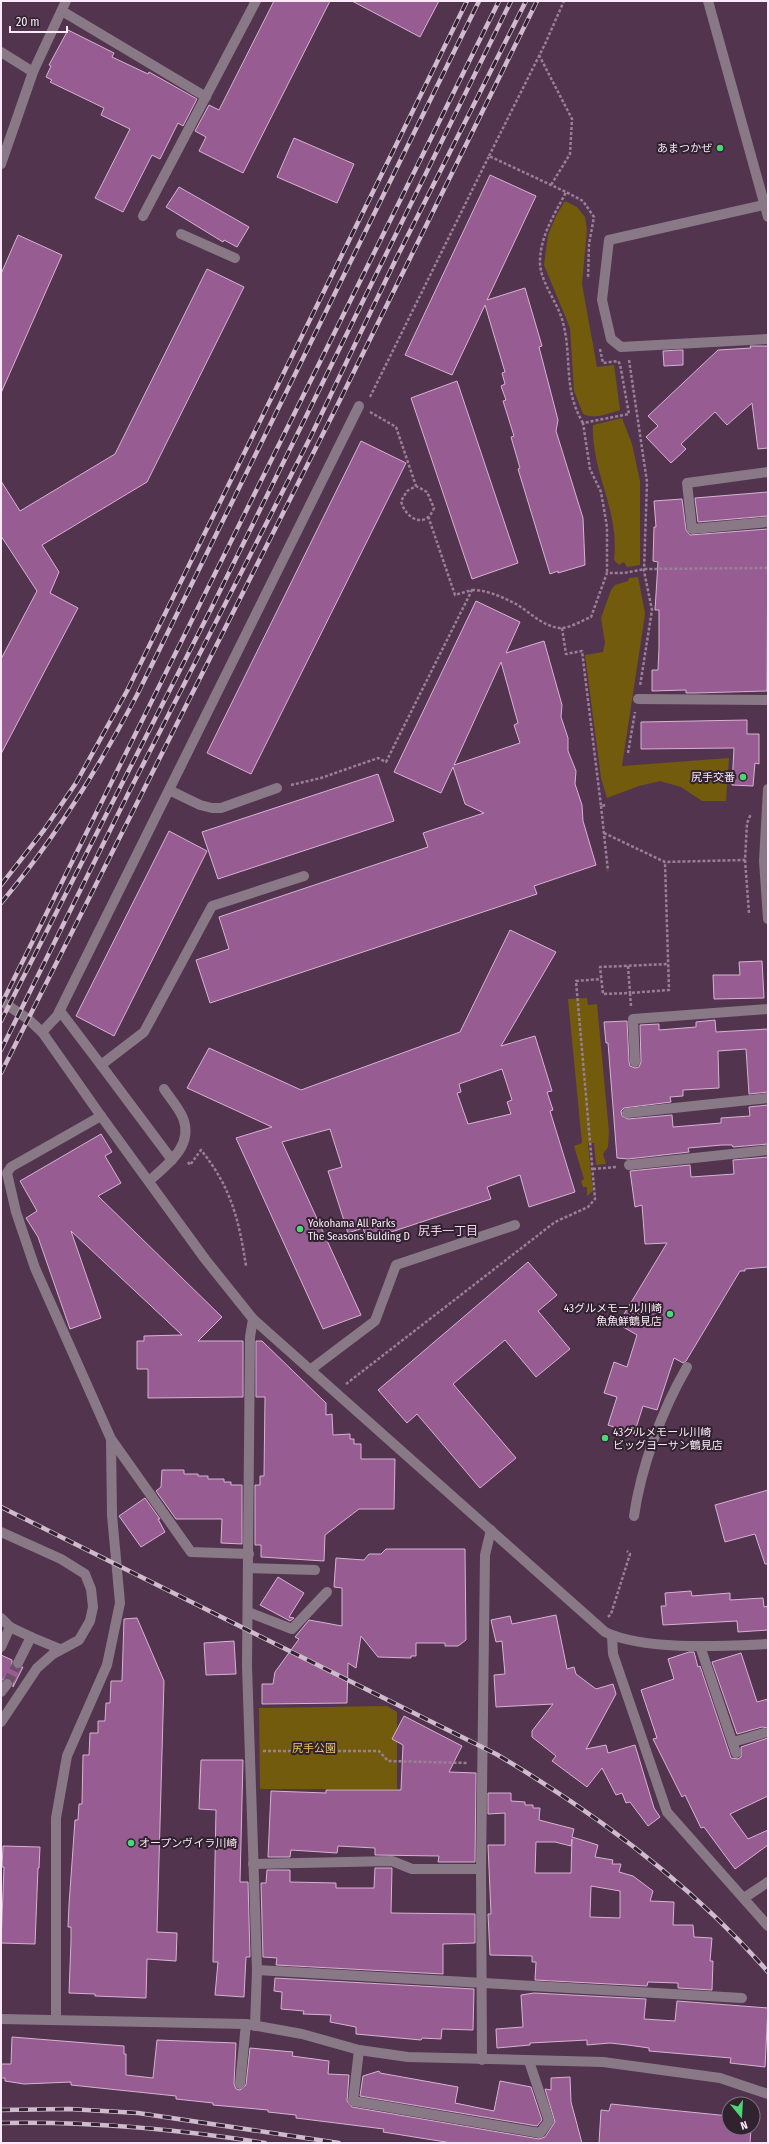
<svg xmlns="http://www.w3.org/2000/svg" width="769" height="2144" font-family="'Fira Sans Condensed','Noto Sans JP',sans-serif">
  <rect width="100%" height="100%" fill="#52344f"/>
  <g fill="#725b0c">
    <path d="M565,201l12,6 8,10 2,13 -5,54 15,83 17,-2 6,45c-11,3 -26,10 -37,4l-9,-23 -4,-63 -26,-63 4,-30 8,-19z"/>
    <path d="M622,418l10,26 8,37v84l-13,2 -3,-5 -5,3 -5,-5c6,-50 -23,-88 -21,-135z"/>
    <path d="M638,577l7,36 -1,8 -22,145 107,-8 -3,43h-24l-21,-14 -21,-6 -21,5 -32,12 -6,-20 -16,-123 18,-3 2,-9 -4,-25 10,-28 4,-5 13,-4 1,-3z"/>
    <path d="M587,998l1,7 9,-1 12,128 -1,15 -5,7 3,10 -10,1 -2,-22h-6l5,48 -6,5v-9h-4l-2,-6 3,-2 -10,-33 8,-3 -14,-144z"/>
    <path d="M387,1706l10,6v77h-137l-1,-81z"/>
  </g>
  <g fill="#975d92" stroke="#d7b2d2" fill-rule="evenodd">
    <path d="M274,1h56l-87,172 -44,-22 7,-14 -11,-6 14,-26 10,5z"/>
    <path d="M352,1h87l-19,36z"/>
    <path d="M68,30l46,23 -2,4 36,17 1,-2 48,27 -14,27 -5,-3 -18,36 -8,-4 -29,57 -28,-14 35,-69 -29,-14 3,-7 -54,-26 2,-2 -6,-3 5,-11 -2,-1z"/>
    <path d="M294,138l60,26 -17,39 -60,-26z"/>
    <path d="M490,175l46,21 -49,104 38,-12 17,58 -3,1 19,73 -2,11 27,87 2,47 -27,8v-2l-8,3 -32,-105 2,-1 -9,-31 3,-1 -11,-35 3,-1 -5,-14 4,-2 -3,-11 3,-1 -20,-67 -33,70 -47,-20z"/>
    <path d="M179,187l70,40 -12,20 -13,-7 -1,2 -57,-35z"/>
    <path d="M18,235l44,20 -61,138v-119z"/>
    <path d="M207,269l37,18 -97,195 -105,63 17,27 -9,21 28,15 -77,146v-95l36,-68 -36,-55v-55l19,30 95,-57z"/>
    <path d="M750,346h18v102l-10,1 -6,-46 -25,22 -12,-13 -34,32 5,5 -15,14 -25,-26 12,-11 -10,-10 70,-66 33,-2z"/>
    <path d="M679,350h4v15l-19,1 -1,-15z"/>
    <path d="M457,381l61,182 -46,16 -61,-181z"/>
    <path d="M361,441l45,22 -155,311 -44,-21z"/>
    <path d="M768,492v24l-70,6 -3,-24z"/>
    <path d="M682,499l4,31 4,5 78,-6 -1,162 -73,2h-8v-3l-34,1v-21h6l1,-22v-38h-4l3,-48 -5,-1 1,-34h2l-2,-26z"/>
    <path d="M476,601l44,21 -14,31 38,-12 18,64 -1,12 7,21v13l8,20 -1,13 7,21 1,16 13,44 -62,21 3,8 -327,109 -14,-43 33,-11 -10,-32 209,-70 -5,-14 61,-20 -19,-9 -12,-37 -12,26 -47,-21zM501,662l17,61 -4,2 6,18 -66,22z"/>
    <path d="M747,720v14h12v30l-4,-1 -2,23 -21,-1 2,-37 -93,1v-27z"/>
    <path d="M378,774l16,47 -176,58 -16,-47z"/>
    <path d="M169,831l38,20 -93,185 -38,-20z"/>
    <path d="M510,930l46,22 -55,94 34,-10 17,55 -5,1 6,18 -3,1 25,81 -46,15 -9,-32 -33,12 4,12 -124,41 -4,-12 -15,5 -20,-62 14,-4 -12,-38 -48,13 79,173 -38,14 -87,-191 36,-11 -85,-39 22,-40 92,42 159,-58zM502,1069l10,31 -5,2 4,12 -43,10 -11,-31 4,-1 -2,-8z"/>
    <path d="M762,961l2,37 -50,1 -1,-24h27l-1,-13z"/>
    <path d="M715,1020l1,12 52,-3v63l-19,2 -3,-45 -28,2 1,37 -36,2v6l-13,1 1,5 -47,6 -3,3 1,5 6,3 44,-4 1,12 48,-4v-5l29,-2 -1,-9 19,-2v39l-35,3 -1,-2h-10l-34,3 1,4 -61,7 -11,-1 -9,-115h-2l-2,-21 23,-1 2,41 1,4 5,2 4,-1 2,-5 -1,-37 19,-1v6l37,-3v-5z"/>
    <path d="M101,1134l11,18 -7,4 16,27 -23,13 124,121 -24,24h45v56l-95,1v-29h-11v-28h7v-5l38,-1 -111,-104 30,87 -31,11 -32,-92 -12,-19 11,-7 -17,-30z"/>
    <path d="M768,1157v110l-23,2v2h-5l-54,90 -3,2 -9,-5 -17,52 -14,-4 -9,28 -26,-9 9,-28 -13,-4 10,-31 13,5 10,-32 -19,-11 49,-81 -22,1 -3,-39 -7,2 -5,-36 60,-6 1,12 43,-3 -1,-14z"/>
    <path d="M528,1262l29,33 -19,16 32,38 -34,28 -31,-37 -52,44 63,74 -36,30 -63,-74 -10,9 -29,-33z"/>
    <path d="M256,1341h6l64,62v12l6,-1 1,21 17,-1v5h4v5h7v15h34l-1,50h-35l-34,26 -1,26 -63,-4v-12h-6v-60h5v-9h4l1,-79h-9z"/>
    <path d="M162,1470h22v4h14v2h10v3h16v3h7v3h11v59l-21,-1 1,-24h-46l-20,-28 5,-4z"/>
    <path d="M768,1490v74h-3l-10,-30 -30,8 -10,-37z"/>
    <path d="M145,1498l15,21h-2l7,13 -24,15 -22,-31z"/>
    <path d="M386,1549h79l1,91 -8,6h-13v-3h-29v13h-5v2l-33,-1 -17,-21 -5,32 -8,-5 -1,40 -85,1v-20h11l2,-12 24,-33 -4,-2 14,-17 33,6v-38l-8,-1 2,-29 28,2 5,-6h12z"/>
    <path d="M278,1577l26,16 -15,24 5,1 -4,3 -30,-16z"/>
    <path d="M691,1591l1,5 38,-3v7l33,-2 1,9 4,-1v24l-30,2 -1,-11 -74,4 -2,-19h5l-1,-13z"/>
    <path d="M556,1615l11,54 7,-2 2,7 20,15 17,-5 3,10 -30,55 20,-4 2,8 27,-8 19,63 6,9 -12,9 -18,-24 -4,1 -4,-10 -6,2 -14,-27 -15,19 -35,-26 4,-5 -24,-19v-6l21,-27 -57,3 -2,-32 11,-1 -3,-33 -6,1 -5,-22 19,-4 2,8z"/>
    <path d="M137,1618l27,63 -7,251 20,1 -1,28 -29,-2 -1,39 -51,-2v-2l-26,-1 2,-52v-14h-3l1,-22 6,-85h3l1,-16h3l1,-49h6l1,-22h8v-12h7l1,-18h4l1,-22h11l2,-62z"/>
    <path d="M234,1641l2,33 -30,1 -2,-32z"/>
    <path d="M689,1652h5l4,15 2,-1 31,92 7,1 3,-2v-10l27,-9v58l-38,18 18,25 20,-9v15l-33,24 -31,-42 -3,1 -16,-33 -3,2 -29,-58 4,-1 -16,-48 33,-11 -6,-20z"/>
    <path d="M741,1653l16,49 11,-3v29l-6,-1 -25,7 -25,-72z"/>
    <path d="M1,1655l11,5v6l3,3 8,-2 -10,20v-5l-2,-3 -6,-1 -4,3z"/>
    <path d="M404,1716l58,30 -13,26 27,1 -1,89h-37l1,-6 -64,-1v-7l-37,-2 -1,7 -46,-3 -1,7h-22l3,-66 55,2v-3h75l2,-45 -11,-6z"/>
    <path d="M201,1760h42l-3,122h8l2,75h-4l-2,40 -29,-2 3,-33h-5l3,-152 -17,-1z"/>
    <path d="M488,1793h23v8l14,1v3h8v3h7l-1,12 35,9 -2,8 26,8 -3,12 18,3 -1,4h9l-2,8 14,4 20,15 -3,10 24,1 -1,23h20l1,12 18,1 -2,23h3l-1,29 -34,-2v-5l-30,-1 -1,4 -112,-6 1,-18h-4v-6l-42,-1 -2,-41h3l-3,-69h17v-32l-17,1zM572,1839l-1,34h-36l1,-31h19l16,4zM591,1886l29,5v27l-30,-1z"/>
    <path d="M3,1846l37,1 -1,21h-1l-3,76 -34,-1 3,-76h-2z"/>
    <path d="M375,1868h17l-1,45 84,1v29l-32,1v30l-167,-9 1,-7 -14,-1 -2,-74h5l1,-13h23v12l46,1v5h38z"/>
    <path d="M275,1978l199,11 -1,41 -31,-1 -1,10 -19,-1 -1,2 -65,-6v-7l-26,-5 1,-7 -28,-1 1,-3 -23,-2 1,-17 -8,-1z"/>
    <path d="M534,1993l112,6 -2,20 31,2 2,-20 91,7 -3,59 -35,-4 1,-5 -82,-7v-3l-21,-3 -18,-2 -23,2v-5l-57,3v2l-33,3 -1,-19 27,-2 -2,-32z"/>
    <path d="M12,2037l112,9v8h2v21l27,3 4,-38 79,3 -2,41 2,5 4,1 6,-5 4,-37 43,4 -1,4 37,5 -1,13 21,1 -2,26 5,6 187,32 6,-2 10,-15 -10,-33 6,1v-12l19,-1 1,25 11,41h-130l-69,-11 1,-3 -88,-11v-3l-28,-3v-2l-55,-5v-2l-37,-4v-3l-105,-11v-3l-47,2 -19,-3v-3h-4v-14h10z"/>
    <path d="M379,2071l1,2 78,14 -3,16 39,8 6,-30 31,6 11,33 -5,6 -177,-30 3,-20z"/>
    <path d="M611,2104l118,12v12h22l-1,15h-151l2,-33 8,1z"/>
  </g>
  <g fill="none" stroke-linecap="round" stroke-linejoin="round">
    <path stroke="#6c4f68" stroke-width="10" stroke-dasharray="10 5" stroke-linecap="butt" d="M7,1684l11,-21"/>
    <g stroke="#998096" stroke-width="2.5" stroke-dasharray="3 2" stroke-linecap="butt">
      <path d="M539,55l33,64 -2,35 -19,31"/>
      <path d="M489,156l56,-112 19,-43"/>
      <path d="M600,349l3,14 15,-2 2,3 9,50 -46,9 7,46 11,23 3,17 3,18v46"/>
      <path d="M629,360l18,122 -3,89 8,39 -12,76"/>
      <path d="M370,397l119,-241 77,36"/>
      <path d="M370,412l26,15 20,59 -9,5 -6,10c5,19 25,28 33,7l-7,-16 -11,-6"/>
      <path d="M583,423c-21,-35 -10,-67 -21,-104 -6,-19 -23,-39 -22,-59 1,-26 15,-46 26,-68l17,9 11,16 -5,27 -1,35"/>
      <path d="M472,590c16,0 30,7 44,14 14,8 28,24 46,24 8,0 21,-8 29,-11l16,-44h17l21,-4 123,-1"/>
      <path d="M562,628l4,26 16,-3 19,155 5,-1"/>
      <path d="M628,753l7,-41"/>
      <path d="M291,785l30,-7 57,-20 8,4 86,-172 -17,5 -27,-79"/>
      <path d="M601,806l7,65"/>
      <path d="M604,833l61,29 80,-2 2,-37 4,-9"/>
      <path d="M745,860l4,53"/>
      <path d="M628,966l2,27 -27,1 -3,-27 68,-3"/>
      <path d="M631,1006l-1,-13 39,-3 -4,-128"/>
      <path d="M188,1162l2,3 11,-15c30,37 38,70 45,116"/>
      <path d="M593,1169l23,-2"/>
      <path d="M346,1384l209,-162 33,-15 7,-8 -19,-218 25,-2"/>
      <path d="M608,1617l3,-3 19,-60 -3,-3"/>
      <path d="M263,1751h116l9,10 80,2"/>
    </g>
    <g stroke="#897987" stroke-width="10">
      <path d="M708,1l60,216"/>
      <path d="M62,11l144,86"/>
      <path d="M1,52l32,20"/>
      <path d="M1,164l32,-92 33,-71"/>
      <path d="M768,204l-159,36 -7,60 9,39 10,8 147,-8"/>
      <path d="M143,216l113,-215"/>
      <path d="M181,234l54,24"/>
      <path d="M768,472l-81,11 5,46 76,-7"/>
      <path d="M638,699l130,1"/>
      <path d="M768,789l-4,72 4,58"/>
      <path d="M169,790l31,15 12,3h9l56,-20"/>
      <path d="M1,1001l27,18 14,13 59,84 104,143 48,60 352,313c40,19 118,14 163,12"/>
      <path d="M60,1011l41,54"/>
      <path d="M42,1032l15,-16 302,-610"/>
      <path d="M635,1062l-2,-43 135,-10"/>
      <path d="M627,1113l141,-15"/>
      <path d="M101,1116l-90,51 -4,6 9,39 19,56 76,171 80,113 58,2"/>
      <path d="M172,1160l-71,-95 43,-33 68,-126 92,-30"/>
      <path d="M629,1165l139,-15"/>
      <path d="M149,1181c18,-16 45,-35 34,-63 -4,-10 -13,-20 -19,-29"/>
      <path d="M253,1319l-3,18 -3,329 10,304 -2,56"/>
      <path d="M310,1370l65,-49 21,-56 119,-40"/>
      <path d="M634,1516c7,-49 28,-106 53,-149"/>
      <path d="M1,1532l60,27 24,15 6,15 2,18 -3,14 -11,19 -26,14 -16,14 -36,54"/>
      <path d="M249,1568l66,2"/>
      <path d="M248,1612l44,17 35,-37"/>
      <path d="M1,1618l9,9"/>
      <path d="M612,1636l1,18 54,158 101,114"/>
      <path d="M700,1646l36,107"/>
      <path d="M1,1647l9,-20 21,10"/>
      <path d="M18,1663l13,-26 29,12"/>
      <path d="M1,1692l6,-8"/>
      <path d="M733,1742l31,-9"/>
      <path d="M253,1864l139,-3 20,8h69"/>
      <path d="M744,1898l24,-16"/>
      <path d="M257,1970l485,28"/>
      <path d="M1,2019l245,5 56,10 57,16 49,7 195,5 117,16 48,16"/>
      <path d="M56,2020v-202l11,-62 40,-91 13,-62 -8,-88 -1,-76"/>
      <path d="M359,2050l-6,51 187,32 9,-12 -20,-60"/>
      <path d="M482,2060l-1,-191 4,-314 6,-25"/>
      <path d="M240,2084l6,-60"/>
    </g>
    <defs>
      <g id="rail">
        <path d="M1,885l43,-55 32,-47 51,-92 340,-690"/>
        <path d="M1,903c54,-64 97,-134 136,-208l342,-694"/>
        <path d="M1,1005l498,-1004"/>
        <path d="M1,1021l210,-412 300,-608"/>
        <path d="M1,1050l128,-258 181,-354 86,-179 130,-258"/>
        <path d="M1,1073l336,-667 200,-405"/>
        <path d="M1,1507l495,247c98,58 197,132 272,218"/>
        <path d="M1,2110l68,-1 69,4 201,30"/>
        <path d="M1,2123c89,-2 176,6 264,20"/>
      </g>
    </defs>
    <use href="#rail" stroke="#d0bacd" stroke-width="4.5"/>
    <use href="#rail" stroke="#30222e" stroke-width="3" stroke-dasharray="9" stroke-linecap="butt"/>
  </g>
  <g fill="#4cd677" stroke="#30222e" stroke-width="1.5">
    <circle cx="720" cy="148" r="4"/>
    <circle cx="743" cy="777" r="4"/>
    <circle cx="300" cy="1229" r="4"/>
    <circle cx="670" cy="1314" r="4"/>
    <circle cx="605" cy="1438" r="4"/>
    <circle cx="131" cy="1843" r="4"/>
  </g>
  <g text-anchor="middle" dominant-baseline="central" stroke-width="4" stroke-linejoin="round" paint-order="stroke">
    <g font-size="11" fill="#fce9f9" stroke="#30222e" text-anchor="end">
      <text x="712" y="148">あまつかぜ</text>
      <text x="735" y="777">尻手交番</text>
      <text x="308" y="1223" text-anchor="start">Yokohama All Parks<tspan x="308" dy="13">The Seasons Bulding D</tspan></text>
      <text x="662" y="1308">43グルメモール川崎<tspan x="662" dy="13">魚魚鮮鶴見店</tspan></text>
      <text x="613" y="1432" text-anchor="start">43グルメモール川崎<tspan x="613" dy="13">ビッグヨーサン鶴見店</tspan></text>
      <text x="139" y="1843" text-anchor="start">オープンヴイラ川崎</text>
    </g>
    <g font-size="11" fill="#eec85b" stroke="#30222e">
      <text x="314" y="1748">尻手公園</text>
    </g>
    <g font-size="12" fill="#f7d2f3" stroke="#30222e">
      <text x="448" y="1231">尻手一丁目</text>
    </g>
  </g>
  <rect width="769" height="2144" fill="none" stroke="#fce9f9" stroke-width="4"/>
  <g transform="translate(741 2116) rotate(162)"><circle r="19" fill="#30222e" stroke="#82727f"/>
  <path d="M0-3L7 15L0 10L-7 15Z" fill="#4cd677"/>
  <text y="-6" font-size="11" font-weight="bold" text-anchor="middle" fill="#fce9f9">N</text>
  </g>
  <path d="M10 26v6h57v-6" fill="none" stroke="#fce9f9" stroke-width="2"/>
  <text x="16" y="26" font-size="12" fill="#fce9f9" stroke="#30222e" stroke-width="3" paint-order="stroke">20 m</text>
</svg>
